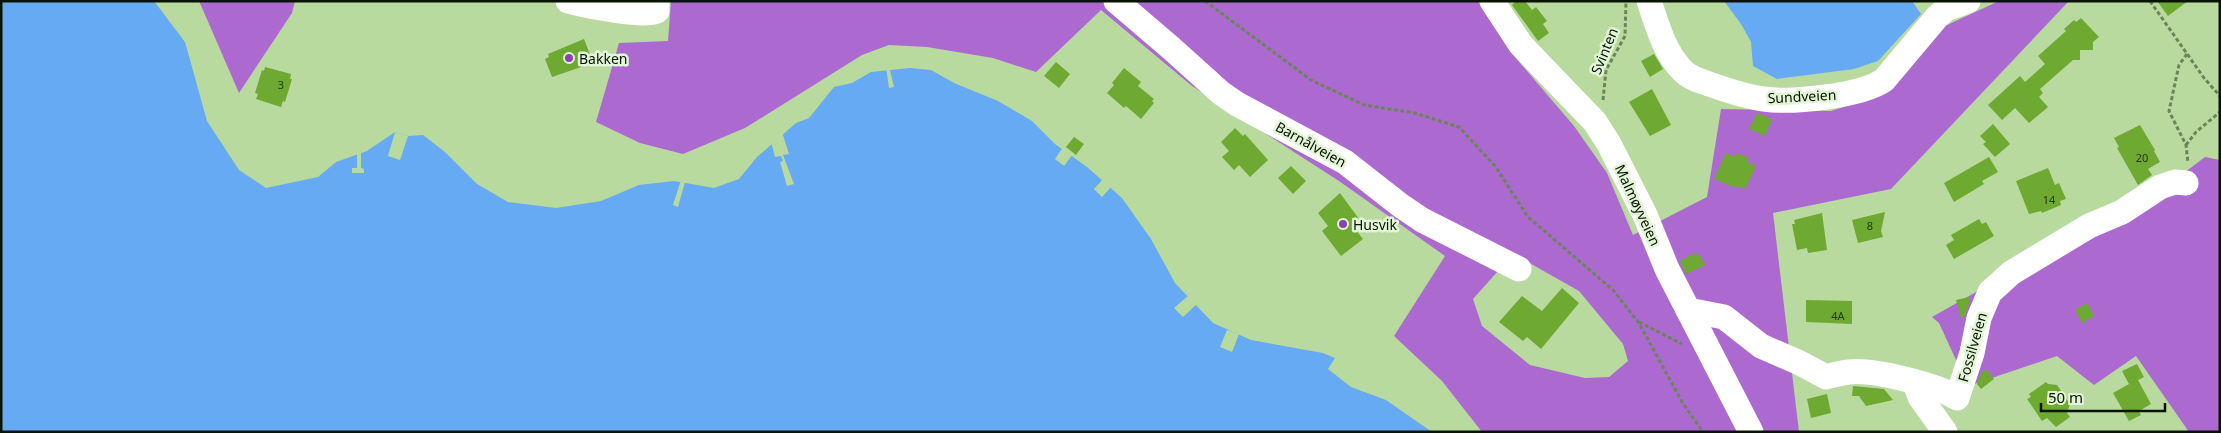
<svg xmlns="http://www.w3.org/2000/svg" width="2221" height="433" font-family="'Noto Sans',sans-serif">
  <rect width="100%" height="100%" fill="#b8da9e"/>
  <g fill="#ac6ad1" fill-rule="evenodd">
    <path d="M199,1h96l-3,12 -53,80z"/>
    <path d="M671,1h807l31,49 65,76 33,47 26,62 74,-38 14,-88 110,2 35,-11 68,-69 65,-30h70l-178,188 -118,24 26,219h-317l-40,-51 -48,-45 51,-80 -106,-75 -147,-95 -91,-76 -65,62 -43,-14 -66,-11 -38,-2 -27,10 -117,73 -62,26 -43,-11 -44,-21 23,-79 49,-2zM1507,261h19l53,30 44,53 5,17 -19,16 -24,1 -55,-13 -48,-39 -9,-27z"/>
    <path d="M2205,157l15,3v272h-31l-53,-76 -42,29 -37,-29 -89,30 -29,-63 -7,-6 244,-138z"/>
  </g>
  <g fill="#66aaf4">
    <path d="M1,1h153l31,41 22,79 32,49 27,18 52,-11 18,-15 31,-11 28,-19 13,4 15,-1 22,17 32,32 31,18 48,6 45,-7 38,-16 35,-4 40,7 25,-9 18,-22 39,-34 13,-5 25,-31 18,-4 19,-11 39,-4 21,2 23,13 44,18 34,20 23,23 32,23 35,31 29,41 24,44 38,40 38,17 72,13 12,5 -7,11 23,18 35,13 46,32h-1431z"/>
    <path d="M1724,1h188l9,13 -43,47 -24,8 -77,10 -24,-13 -2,-24 -10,-18z"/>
  </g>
  <g fill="#b8da9e">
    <path d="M889,66l5,21 -5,1 -3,-21z"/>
    <path d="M395,132l13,4 -8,24 -12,-4z"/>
    <path d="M782,132l7,22 -6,1 11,29 -7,2 -7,-24 3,-1 -2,-5 -6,1 -4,-15z"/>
    <path d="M1063,147l10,7 -9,12 -9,-7z"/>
    <path d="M361,151v17l3,1v4h-12v-5h5v-16z"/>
    <path d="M1104,178l8,8 -10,11 -8,-8z"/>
    <path d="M681,180l4,2 -7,25 -5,-2z"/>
    <path d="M1189,295l9,8 -15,14 -9,-9z"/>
    <path d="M1227,330l12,4 -7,18 -12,-5z"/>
  </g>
  <g fill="#6ea932">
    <path d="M1516,1h9l7,9 4,-3 11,14 -4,3 6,9 -11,8 -26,-36z"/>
    <path d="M2157,1h31l-20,15z"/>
    <path d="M2081,18l18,19 -6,5v8h-13v10h-7l-33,29 3,4 -4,4 9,10 -19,16 -14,-15 -13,12 -14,-15 32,-29 5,6 20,-18 -7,-8 28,-25 -2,-2 10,-9 2,2z"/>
    <path d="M584,39l8,21 -6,3 1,2 -35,12 -7,-18 4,-2 -1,-3z"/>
    <path d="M1654,54l9,15 -13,8 -9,-16z"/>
    <path d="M1056,62l14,12 -11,14 -15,-12z"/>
    <path d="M265,67l26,7 -1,5h2l-7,23 -2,-1 -2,6 -25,-8 2,-5 -3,-1 7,-23 2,1z"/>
    <path d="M1124,68l17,14 -3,4 16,13 -2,2 2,2 -13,16 -15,-13 -2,2 -17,-15 7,-8 -2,-2z"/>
    <path d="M1652,89l19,36 -21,11 -21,-34z"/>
    <path d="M1757,113l15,6 -7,17 -16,-7z"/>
    <path d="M1993,124l17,20 -15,13 -12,-13 3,-2 -6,-6z"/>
    <path d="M2140,125l15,25 -1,1 6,11 -12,7 4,6 -14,10 -21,-37 2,-1 -5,-9z"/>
    <path d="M1235,128l8,8 2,-2 23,26 -18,17 -11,-12 -5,5 -12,-13 7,-6 -8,-9z"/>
    <path d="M1074,137l10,7 -8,11 -10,-8z"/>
    <path d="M1726,153l9,4 2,-4 12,5 -2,4 9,4 -11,23 -8,-3 -1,2 -22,-9z"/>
    <path d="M1989,157l9,15 -16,9 2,3 -30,18 -10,-19z"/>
    <path d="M1291,166l15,15 -13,13 -15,-16z"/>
    <path d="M2048,168l7,17 4,-2 7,16 -6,2 1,4 -19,8 -1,-2 -12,3 -13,-33z"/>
    <path d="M1340,193l22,30 -7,6 8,10 -22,17 -19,-25 6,-5 -10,-13z"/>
    <path d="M1885,212l-4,19 2,6 -25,6 -6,-23z"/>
    <path d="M1822,213l5,37 -19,3 -1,-5 -10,2 -5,-26h3l-1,-4z"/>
    <path d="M1979,219l3,5 4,-2 8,14 -40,23 -8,-14 8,-5 -3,-5z"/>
    <path d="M1694,253l1,2 4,-1 6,11 -19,9 -6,-13z"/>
    <path d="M1562,288l17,15 -38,46 -14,-12 -4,4 -24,-19 23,-26 20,15z"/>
    <path d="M1969,297l1,5 -6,15 -3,1 -5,-18z"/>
    <path d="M1806,300l46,1v23l-46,-2z"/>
    <path d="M2087,303l7,13 -12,7 -7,-13z"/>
    <path d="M2137,364l7,13 -6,3 13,24 -12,7 2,4 -12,6 -16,-28 16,-9 -7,-13z"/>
    <path d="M1986,369l8,10 -13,10 -4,-5 3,-10z"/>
    <path d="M2046,382l2,2 9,1 13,19 -3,9 3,4 -14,10 -9,-9 -5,3 -15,-22 4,-2 -2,-3z"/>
    <path d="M1853,386l31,3 9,11 -27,6 -7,-10h-7z"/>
    <path d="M1827,394l4,19 -20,5 -4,-19z"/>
  </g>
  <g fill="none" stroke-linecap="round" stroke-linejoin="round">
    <g stroke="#6b845a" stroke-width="3" stroke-dasharray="4 2.5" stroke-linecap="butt">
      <path d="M1205,1l106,79 53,25 51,8 44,14 36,39 33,51 85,73 26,33 43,79 21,30"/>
      <path d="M2150,1l54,77 16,18"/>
      <path d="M2187,54l-8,11 -10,46 17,34 2,18"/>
      <path d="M1603,100l3,-30 19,-34 1,-35"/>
      <path d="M2186,145l10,-13 24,-20"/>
      <path d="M1639,322l43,22"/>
    </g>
    <g stroke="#fff" stroke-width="25">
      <path d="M568,1c14,4 80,17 89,10v-10"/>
      <path d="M1116,1l55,47 50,45 16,11 108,58 55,43 22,15 97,49"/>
      <path d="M1492,1l29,44 74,77 14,22 36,71 22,54 84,163"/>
      <path d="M1649,1c8,23 15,51 33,69 8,9 20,11 30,15 17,6 35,12 52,14 29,4 97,-3 120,-19l53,-63 9,-8 22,-8"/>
      <path d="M1688,310l36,7 37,29 39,17 26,14c7,-2 15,-4 23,-5 24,-3 88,13 108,26l15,-45 7,-35 11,-26 8,-7 13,-12 78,-47 33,-14 38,-25 15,-5 11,1"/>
      <path d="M1915,383l5,14 25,35"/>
    </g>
  </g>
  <g fill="#8c41b3" stroke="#e3f5d7" stroke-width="2">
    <circle cx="569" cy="58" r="5"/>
    <circle cx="1343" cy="224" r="5"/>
  </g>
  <g text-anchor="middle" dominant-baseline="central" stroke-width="5" stroke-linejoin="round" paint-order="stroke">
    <g font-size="11" fill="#22390d">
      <text x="281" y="84">3</text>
      <text x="2142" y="157">20</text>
      <text x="2049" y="199">14</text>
      <text x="1870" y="225">8</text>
      <text x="1838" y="315">4A</text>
    </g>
    <g font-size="14" fill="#081401" stroke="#e3f5d7">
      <text transform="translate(1604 51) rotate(-68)">Svinten</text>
      <text transform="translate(1802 96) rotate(-3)">Sundveien</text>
      <text transform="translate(1311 144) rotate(29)">Barnålveien</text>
      <text transform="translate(1638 205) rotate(65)">Malmøyveien</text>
      <text transform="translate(1972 347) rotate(-74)">Fossilveien</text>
    </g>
    <g font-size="14" fill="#081401" stroke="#e3f5d7" text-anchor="start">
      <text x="579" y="58">Bakken</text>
      <text x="1353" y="224">Husvik</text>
    </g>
  </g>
  <rect width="2221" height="433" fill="none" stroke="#081401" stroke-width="5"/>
  <path d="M2041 403v8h124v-8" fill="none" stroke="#081401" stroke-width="2.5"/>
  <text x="2048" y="403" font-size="15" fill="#081401" stroke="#e3f5d7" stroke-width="4" paint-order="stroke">50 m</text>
</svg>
